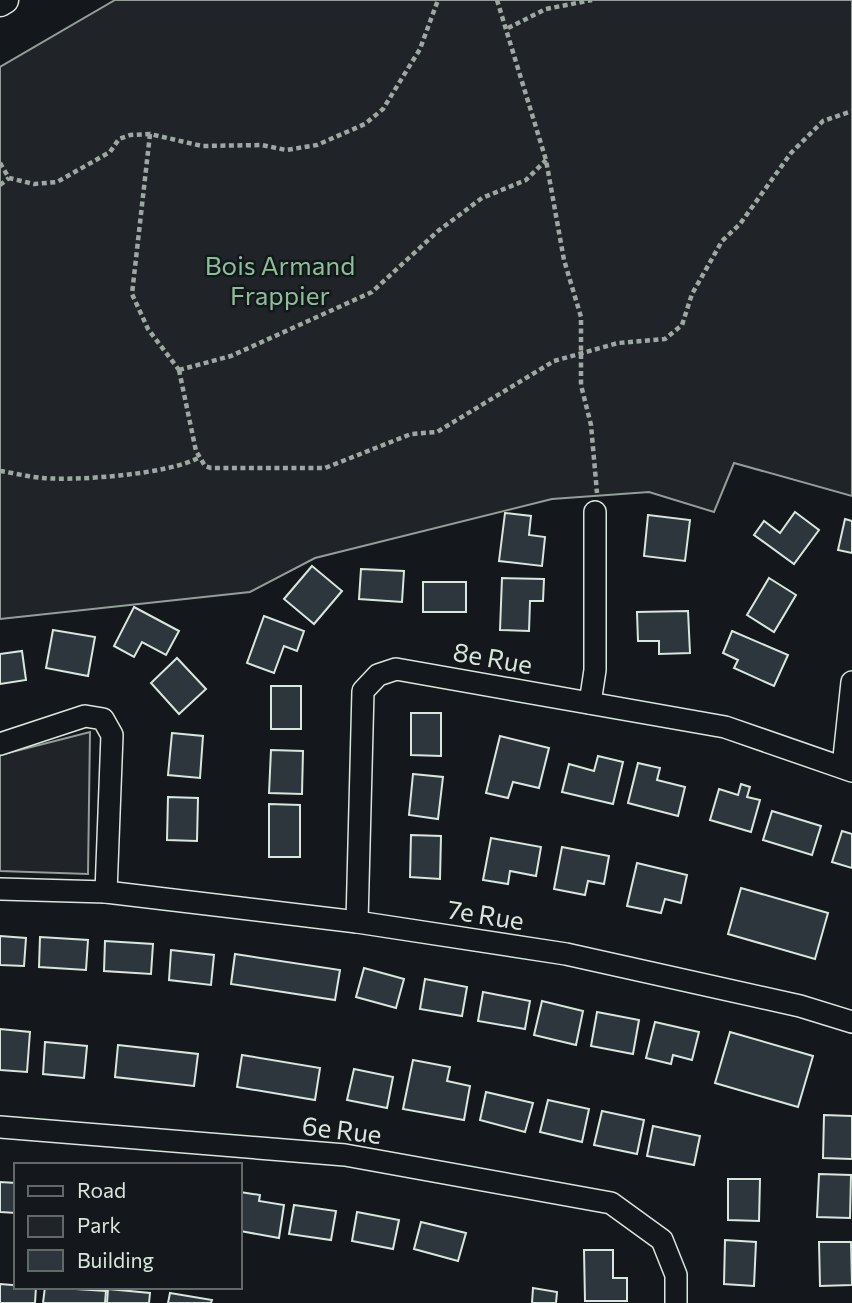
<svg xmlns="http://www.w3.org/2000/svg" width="852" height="1303" font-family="Commissioner,sans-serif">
  <rect width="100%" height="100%" fill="#14181c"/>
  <g fill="#202428" stroke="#939e99" stroke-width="2">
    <path d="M115,0h737v496l-118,-33 -20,49 -65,-20 -97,7 -237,59 -65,34 -250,27v-552z"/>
    <path d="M90,732l-2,142 -88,-3v-116z"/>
  </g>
  <g fill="#2c363c" stroke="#d8e6dc" stroke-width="2">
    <path d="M795,512l24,18 -25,34 -40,-29 10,-14 16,12z"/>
    <path d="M505,513l26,3 -2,19 16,2 -3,29 -43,-5z"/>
    <path d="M648,515l42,5 -5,41 -41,-5z"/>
    <path d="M845,519l7,2v32l-14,-3z"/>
    <path d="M312,566l30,25 -28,33 -30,-25z"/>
    <path d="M361,569l43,2 -2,31 -43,-3z"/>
    <path d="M502,578l42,1 -1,22h-13l-1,30 -29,-1z"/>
    <path d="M769,578l27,17 -22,37 -27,-17z"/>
    <rect x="423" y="582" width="43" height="30"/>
    <path d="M134,607l45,24 -13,24 -24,-13 -8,15 -20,-11z"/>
    <path d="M688,611l2,42 -31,1v-13h-21l-1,-29z"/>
    <path d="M264,616l40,15 -7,20 -13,-5 -10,27 -27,-10z"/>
    <path d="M53,630l42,7 -7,39 -42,-8z"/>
    <path d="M732,631l56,24 -14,31 -40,-18 4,-8 -15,-7z"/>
    <path d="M22,651l4,29 -26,4v-30z"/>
    <path d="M177,658l29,31 -27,25 -28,-31z"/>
    <rect x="271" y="686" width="30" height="43"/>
    <path d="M411,713h30v43l-30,-1z"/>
    <path d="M172,733l31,3 -3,42 -32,-3z"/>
    <path d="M500,736l49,12 -10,40 -26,-6 -5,16 -22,-5z"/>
    <path d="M271,750l32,1 -1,43 -33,-1z"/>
    <path d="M598,756l25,6 -10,42 -51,-12 7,-28 25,7z"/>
    <path d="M638,763l22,5 -3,12 28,7 -7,29 -50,-13z"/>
    <path d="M413,774l30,3 -5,42 -29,-4z"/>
    <path d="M741,784l9,3 -3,10 13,3 -9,32 -41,-12 9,-31 19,6z"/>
    <path d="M168,797l30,1 -1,43 -30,-1z"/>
    <path d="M269,804l31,1v52h-31z"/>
    <path d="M772,811l49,15 -9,29 -49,-15z"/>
    <path d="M842,831l10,3v34l-20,-6z"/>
    <path d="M411,835l30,1 -1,43 -30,-2z"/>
    <path d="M491,838l50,9 -5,29 -26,-5 -2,13 -25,-4z"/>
    <path d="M562,847l47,9 -5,28 -16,-3 -3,14 -31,-6z"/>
    <path d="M637,863l50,12 -6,28 -16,-4 -4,14 -34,-7z"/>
    <path d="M741,888l87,25 -13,46 -87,-25z"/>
    <path d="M0,936l26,2 -2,28 -24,-1z"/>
    <path d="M40,937l48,3 -2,30 -47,-3z"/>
    <path d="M105,941l48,3 -2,30 -47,-3z"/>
    <path d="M171,950l43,5 -3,30 -42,-5z"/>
    <path d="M235,954l105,16 -5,30 -104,-16z"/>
    <path d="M364,968l40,11 -8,29 -40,-11z"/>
    <path d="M425,979l42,8 -5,29 -42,-7z"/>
    <path d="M483,992l47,9 -5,28 -47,-8z"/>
    <path d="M542,1001l41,10 -7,34 -42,-10z"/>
    <path d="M597,1012l42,8 -6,34 -42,-8z"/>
    <path d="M655,1022l44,10 -7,28 -19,-5 -2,9 -25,-6z"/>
    <path d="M0,1029l30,3 -3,40 -27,-2z"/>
    <path d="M730,1032l83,24 -15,51 -83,-24z"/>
    <path d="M45,1042l42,4 -3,32 -41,-4z"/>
    <path d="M118,1045l80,9 -4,32 -79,-9z"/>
    <path d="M242,1055l78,13 -5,32 -78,-13z"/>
    <path d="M413,1060l37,7 -3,14 23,5 -6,34 -61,-11z"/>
    <path d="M354,1069l39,8 -6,31 -40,-8z"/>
    <path d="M486,1092l47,11 -8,29 -45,-12z"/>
    <path d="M548,1100l41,9 -7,33 -42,-10z"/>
    <path d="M602,1111l42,9 -7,34 -43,-9z"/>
    <path d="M824,1115l28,1v43l-29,-1z"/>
    <path d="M653,1126l47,10 -6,29 -47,-9z"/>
    <path d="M819,1174l32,1 -1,43 -33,-1z"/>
    <path d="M728,1179h32l-1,42 -31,-1z"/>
    <path d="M0,1182l16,1v30l-16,-1z"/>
    <path d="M240,1192l20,3 -1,6 25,4 -5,33 -39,-7z"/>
    <path d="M294,1205l42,6 -5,29 -42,-6z"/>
    <path d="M357,1212l42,8 -6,29 -41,-8z"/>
    <path d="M421,1222l45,11 -8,28 -44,-12z"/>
    <path d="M725,1240l31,2 -2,44 -30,-2z"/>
    <path d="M819,1242h32l1,43 -32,1z"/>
    <path d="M584,1250h29v28h14v23h-42z"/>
    <path d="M0,1284l36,3 -1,16h-35z"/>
    <path d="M45,1287l61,4 -1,12h-62z"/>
    <path d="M533,1288l24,4 -1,11h-24z"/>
    <path d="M108,1289l42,4 -1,10h-42z"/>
    <path d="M170,1293l42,7 -1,3h-43z"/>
  </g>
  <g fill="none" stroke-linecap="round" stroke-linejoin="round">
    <defs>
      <g id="minor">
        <path d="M590,703l5,-33v-158"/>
        <path d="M0,744l85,-28 18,3 9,16 -6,157"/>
        <path d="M843,767l9,-85"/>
        <path d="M0,889l106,3 251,30 209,32 234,52 52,16"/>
        <path d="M357,922l6,-231 15,-16 18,-6 329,58 127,44"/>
        <path d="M0,1127l345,28 266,48 51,37 14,35v28"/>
      </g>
      <path id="tertiary" d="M0,3l5,-3"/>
    </defs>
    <use href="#minor" stroke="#d8e6dc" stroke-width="24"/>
    <use href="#tertiary" stroke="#d8e6dc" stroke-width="29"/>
    <g stroke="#9da8a2" stroke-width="4.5" stroke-dasharray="5 3.5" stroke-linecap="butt">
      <path d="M497,0l49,160 18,100 17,57v68l10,40 6,68"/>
      <path d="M508,28l38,-19 46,-9"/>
      <path d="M150,134l-18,160 16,35 31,41"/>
      <path d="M0,163l9,15 25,6 23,-2 53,-30 9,-13 11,-4 20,-1 52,12 60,-1 24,5 31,-5 48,-21 18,-15 37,-60 18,-49"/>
      <path d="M0,185l9,-7"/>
      <path d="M179,370l17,81 9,15 6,2h114l86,-34 26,-2 117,-71 64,-18 47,-4 17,-14 10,-31 30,-53 18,-17 51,-71 32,-32 29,-10"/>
      <path d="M179,370l52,-14 141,-64 66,-61 44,-33 44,-18 20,-20"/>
      <path d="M0,471c14,2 29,6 43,7 35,3 126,-4 155,-20"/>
    </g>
    <use href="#minor" stroke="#14181c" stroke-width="21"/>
    <use href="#tertiary" stroke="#14181c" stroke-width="26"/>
  </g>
  <g text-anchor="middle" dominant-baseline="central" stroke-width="5" stroke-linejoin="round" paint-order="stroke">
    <g font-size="26" fill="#8ac095" stroke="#14181c">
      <text x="280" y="264">Bois Armand<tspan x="280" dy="30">Frappier</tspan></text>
    </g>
    <g font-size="26" fill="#d8e6dc" stroke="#14181c">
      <text transform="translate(493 657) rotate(10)">8e Rue</text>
      <text transform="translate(486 914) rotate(9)">7e Rue</text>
      <text transform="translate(342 1129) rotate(7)">6e Rue</text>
    </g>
  </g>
  <rect x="14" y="1163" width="228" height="126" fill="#14181c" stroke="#626a69" stroke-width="2"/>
  <rect x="28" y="1186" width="35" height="10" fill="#14181c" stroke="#626a69" stroke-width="2"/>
  <text x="77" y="1198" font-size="21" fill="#d8e6dc">Road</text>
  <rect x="28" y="1216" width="35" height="21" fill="#202428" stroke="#626a69" stroke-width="2"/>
  <text x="77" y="1233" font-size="21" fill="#d8e6dc">Park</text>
  <rect x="28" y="1250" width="35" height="21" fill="#2c363c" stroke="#626a69" stroke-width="2"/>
  <text x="77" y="1268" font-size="21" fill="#d8e6dc">Building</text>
</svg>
